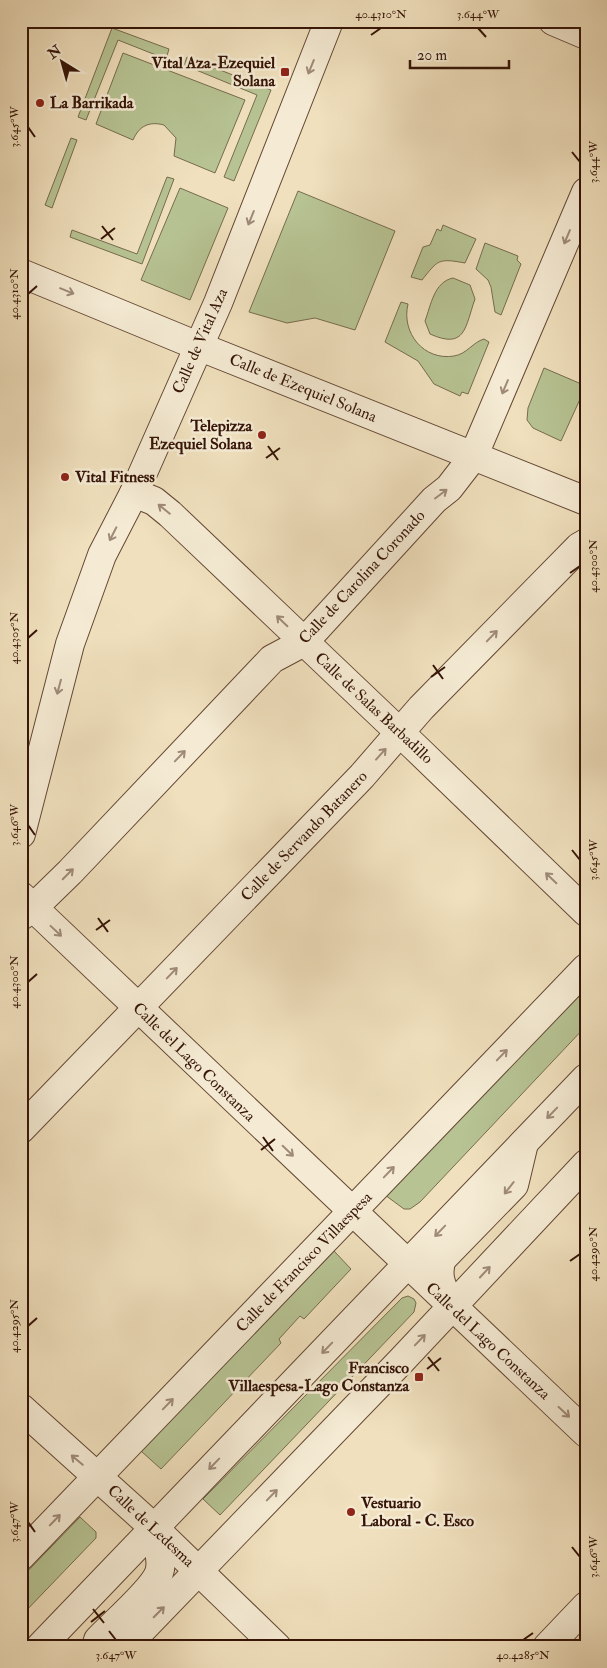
<svg xmlns="http://www.w3.org/2000/svg" width="607" height="1668" font-family="'IM FELL Double Pica',serif">
  <rect width="100%" height="100%" fill="#f0e0bd"/>
  <filter id="stains"><feTurbulence type="fractalNoise" baseFrequency=".004" numOctaves="4"/><feColorMatrix values="0 0 0 0 .2 0 0 0 0 .09 0 0 0 0 .02 0 0 0 .5 -.17"/></filter>
  <radialGradient id="worn" r=".72"><stop offset=".6" stop-color="#630" stop-opacity="0"/><stop offset="1" stop-color="#630" stop-opacity=".3"/></radialGradient>
  <g fill="#b7c393" stroke="#766c4d">
    <path d="M112,28l57,21 -3,10 -48,-19 -32,80 -8,-3z"/>
    <path d="M123,53l122,47 -30,73 -41,-17 2,-18 -12,-13c-15,-4 -25,1 -31,15l-37,-16z"/>
    <path d="M187,57l84,33 -37,91 -10,-4 33,-82 -73,-30z"/>
    <path d="M71,138l6,2 -25,68 -7,-3z"/>
    <path d="M167,177l7,2 -32,85 -72,-27 2,-7 65,24z"/>
    <path d="M180,188l48,20 -38,92 -49,-20z"/>
    <path d="M298,191l97,40 -40,99 -40,-12 -28,5 -38,-11z"/>
    <path d="M443,225l33,14 -11,24c-27,-5 -27,-3 -43,17l-11,-3 12,-30 7,-2 7,-16 4,2z"/>
    <path d="M485,243l33,13 -1,4 4,4 -20,51 -6,-3 -4,-25 -3,-7 -12,-11z"/>
    <path d="M453,278l17,7 5,14c-10,28 -9,51 -45,35l-5,-13c6,-16 9,-39 28,-43z"/>
    <path d="M401,302l7,2c-7,29 16,57 46,52 13,-2 19,-14 30,-17l5,3 -21,52 -6,-2 -2,4 -26,-12 -16,-23 -33,-19z"/>
    <path d="M544,368l42,18 -25,55 -28,-13 -6,-8 1,-12z"/>
    <path d="M586,987v39l-166,176 -10,7h-6l-19,-14z"/>
    <path d="M334,1251l17,18 -47,50 -4,-3 -21,23 2,4 -120,126 -20,-18z"/>
    <path d="M408,1296l6,3 2,4 -2,9 -194,203 -17,-16 199,-201z"/>
    <path d="M80,1517l16,15v6l-75,78v-38z"/>
  </g>
  <g fill="none" stroke-linecap="round" stroke-linejoin="round">
    <defs>
      <g id="minor">
        <path d="M553,21l33,14"/>
        <path d="M21,273l177,73 388,155"/>
        <path d="M134,493l20,8 16,13 245,233 171,165"/>
        <path d="M21,834l49,-190 32,-89 32,-62 84,-190 111,-282"/>
        <path d="M21,896l565,537"/>
        <path d="M21,916l12,-8 37,-36 202,-213 32,-17 130,-142 15,-12 24,-31 113,-265"/>
        <path d="M21,1129l341,-353 59,-68 158,-161 7,-4"/>
        <path d="M21,1408l132,119 124,120"/>
        <path d="M21,1556l565,-588"/>
        <path d="M547,1647l39,-41"/>
      </g>
      <g id="tertiary">
        <path d="M452,1307c-8,-17 -17,-29 -10,-48l72,-74 10,-42"/>
        <path d="M40,1647l546,-569"/>
        <path d="M96,1647l2,-7c14,-15 55,-50 61,-67 5,-14 -3,-32 -6,-46"/>
        <path d="M125,1647l276,-286 185,-197"/>
      </g>
    </defs>
    <use href="#minor" stroke="#644734" stroke-width="30"/>
    <use href="#tertiary" stroke="#644734" stroke-width="30"/>
    <use href="#minor" stroke="#f5ebd4" stroke-width="28"/>
    <use href="#tertiary" stroke="#f5ebd4" stroke-width="28"/>
  </g>
  <defs><path id="oneway-shaft" d="M-6 0H5M1.5-3L5.5 0L1.5 3" fill="none" stroke-width="1.6" stroke-linecap="round" stroke-linejoin="round" transform="scale(1.25)"/></defs>
  <g stroke="#9f8a78">
    <use href="#oneway-shaft" transform="translate(311 67) rotate(112)"/>
    <use href="#oneway-shaft" transform="translate(251 218) rotate(112)"/>
    <use href="#oneway-shaft" transform="translate(567 237) rotate(113)"/>
    <use href="#oneway-shaft" transform="translate(67 291) rotate(22)"/>
    <use href="#oneway-shaft" transform="translate(505 387) rotate(113)"/>
    <use href="#oneway-shaft" transform="translate(441 494) rotate(-37)"/>
    <use href="#oneway-shaft" transform="translate(164 509) rotate(-141)"/>
    <use href="#oneway-shaft" transform="translate(113 534) rotate(117)"/>
    <use href="#oneway-shaft" transform="translate(282 621) rotate(-136)"/>
    <use href="#oneway-shaft" transform="translate(492 636) rotate(-46)"/>
    <use href="#oneway-shaft" transform="translate(59 687) rotate(105)"/>
    <use href="#oneway-shaft" transform="translate(381 754) rotate(-48)"/>
    <use href="#oneway-shaft" transform="translate(180 756) rotate(-46)"/>
    <use href="#oneway-shaft" transform="translate(68 874) rotate(-45)"/>
    <use href="#oneway-shaft" transform="translate(551 878) rotate(-136)"/>
    <use href="#oneway-shaft" transform="translate(56 931) rotate(43)"/>
    <use href="#oneway-shaft" transform="translate(172 973) rotate(-46)"/>
    <use href="#oneway-shaft" transform="translate(502 1055) rotate(-46)"/>
    <use href="#oneway-shaft" transform="translate(552 1113) rotate(134)"/>
    <use href="#oneway-shaft" transform="translate(288 1151) rotate(44)"/>
    <use href="#oneway-shaft" transform="translate(389 1172) rotate(-46)"/>
    <use href="#oneway-shaft" transform="translate(509 1188) rotate(128)"/>
    <use href="#oneway-shaft" transform="translate(440 1231) rotate(134)"/>
    <use href="#oneway-shaft" transform="translate(485 1272) rotate(-47)"/>
    <use href="#oneway-shaft" transform="translate(420 1340) rotate(-46)"/>
    <use href="#oneway-shaft" transform="translate(327 1348) rotate(134)"/>
    <use href="#oneway-shaft" transform="translate(168 1404) rotate(-46)"/>
    <use href="#oneway-shaft" transform="translate(564 1412) rotate(43)"/>
    <use href="#oneway-shaft" transform="translate(77 1460) rotate(-140)"/>
    <use href="#oneway-shaft" transform="translate(214 1464) rotate(134)"/>
    <use href="#oneway-shaft" transform="translate(272 1495) rotate(-46)"/>
    <use href="#oneway-shaft" transform="translate(55 1520) rotate(-46)"/>
    <use href="#oneway-shaft" transform="translate(159 1612) rotate(-45)"/>
  </g>
  <path fill="none" stroke="#351407" stroke-width="2" d="M478,28l8,9M371,35l10,-7M28,127l7,10M572,152l8,10M102,226l11,14M101,239l14,-11M28,294l9,-8M268,446l10,14M266,458l14,-10M570,573l10,-7M28,638l9,-8M433,665l10,14M431,677l14,-10M28,825l7,10M572,850l8,10M98,918l10,14M96,930l14,-10M28,982l9,-8M263,1137l10,14M261,1150l14,-11M570,1261l10,-7M28,1326l9,-8M428,1357l11,14M427,1369l14,-11M28,1522l7,10M572,1547l8,10M93,1609l11,14M91,1622l14,-11M109,1631l7,9M523,1640l10,-7"/>
  <g fill="#8f2418" stroke="#f5ebd4" stroke-width="2">
    <rect x="280" y="67" width="10" height="10" rx="2.5"/>
    <circle cx="40" cy="103" r="5"/>
    <circle cx="262" cy="435" r="5"/>
    <circle cx="65" cy="477" r="5"/>
    <rect x="414" y="1372" width="10" height="10" rx="2.5"/>
    <circle cx="351" cy="1512" r="5"/>
  </g>
  <g text-anchor="middle" dominant-baseline="central" stroke-width="5" stroke-linejoin="round" paint-order="stroke">
    <g font-size="16" font-weight="bold" fill="#351407" stroke="#f5ebd4" text-anchor="end">
      <text x="275" y="63">Vital Aza-Ezequiel<tspan x="275" dy="18">Solana</tspan></text>
      <text x="50" y="103" text-anchor="start">La Barrikada</text>
      <text x="252" y="426">Telepizza<tspan x="252" dy="18">Ezequiel Solana</tspan></text>
      <text x="75" y="477" text-anchor="start">Vital Fitness</text>
      <text x="409" y="1368">Francisco<tspan x="409" dy="18">Villaespesa-Lago Constanza</tspan></text>
      <text x="361" y="1503" text-anchor="start">Vestuario<tspan x="361" dy="18">Laboral - C. Esco</tspan></text>
    </g>
    <g font-size="16" fill="#351407" stroke="#f5ebd4">
      <text transform="translate(200 341) rotate(-66)">Calle de Vital Aza</text>
      <text transform="translate(303 388) rotate(22)">Calle de Ezequiel Solana</text>
      <text transform="translate(362 577) rotate(-47)">Calle de Carolina Coronado</text>
      <text transform="translate(374 708) rotate(43)">Calle de Salas Barbadillo</text>
      <text transform="translate(304 836) rotate(-46)">Calle de Servando Batanero</text>
      <text transform="translate(194 1062) rotate(44)">Calle del Lago Constanza</text>
      <text transform="translate(304 1262) rotate(-46)">Calle de Francisco Villaespesa</text>
      <text transform="translate(488 1341) rotate(43)">Calle del Lago Constanza</text>
      <text transform="translate(151 1526) rotate(43)">Calle de Ledesma</text>
    </g>
  </g>
  <rect width="607" height="1668" fill="none" stroke="#f0e0bd" stroke-width="55"/>
  <g transform="translate(62 62) rotate(323)" stroke="#f5ebd4" stroke-width="4" paint-order="stroke">
  <path d="M0-4L9 19L0 12L-9 19Z" fill="#351407"/>
  <text y="-8" font-size="14" font-weight="bold" text-anchor="middle" fill="#351407">N</text>
  </g>
  <path d="M410 60v8h99v-8" fill="none" stroke="#351407" stroke-width="2.5"/>
  <text x="417" y="60" font-size="15" fill="#351407" stroke="#f5ebd4" stroke-width="4" paint-order="stroke">20 m</text>
  <rect x="28" y="28" width="552" height="1612" fill="none" stroke="#351407" stroke-width="2"/>
  <g font-size="12" text-anchor="middle" fill="#351407">
    <text x="381" y="18">40.4310°N</text>
    <text x="478" y="18">3.644°W</text>
    <text transform="translate(14 127) rotate(-90)" y="4">3.645°W</text>
    <text transform="translate(593 162) rotate(-90)" y="4">3.644°W</text>
    <text transform="translate(14 294) rotate(-90)" y="4">40.4310°N</text>
    <text transform="translate(593 566) rotate(-90)" y="4">40.4300°N</text>
    <text transform="translate(14 638) rotate(-90)" y="4">40.4305°N</text>
    <text transform="translate(14 825) rotate(-90)" y="4">3.646°W</text>
    <text transform="translate(593 860) rotate(-90)" y="4">3.645°W</text>
    <text transform="translate(14 982) rotate(-90)" y="4">40.4300°N</text>
    <text transform="translate(593 1254) rotate(-90)" y="4">40.4290°N</text>
    <text transform="translate(14 1326) rotate(-90)" y="4">40.4295°N</text>
    <text transform="translate(14 1522) rotate(-90)" y="4">3.647°W</text>
    <text transform="translate(593 1557) rotate(-90)" y="4">3.646°W</text>
    <text x="116" y="1659">3.647°W</text>
    <text x="523" y="1659">40.4285°N</text>
  </g>
  <rect width="100%" height="100%" filter="url(#stains)"/>
  <rect width="100%" height="100%" fill="url(#worn)"/>
</svg>
